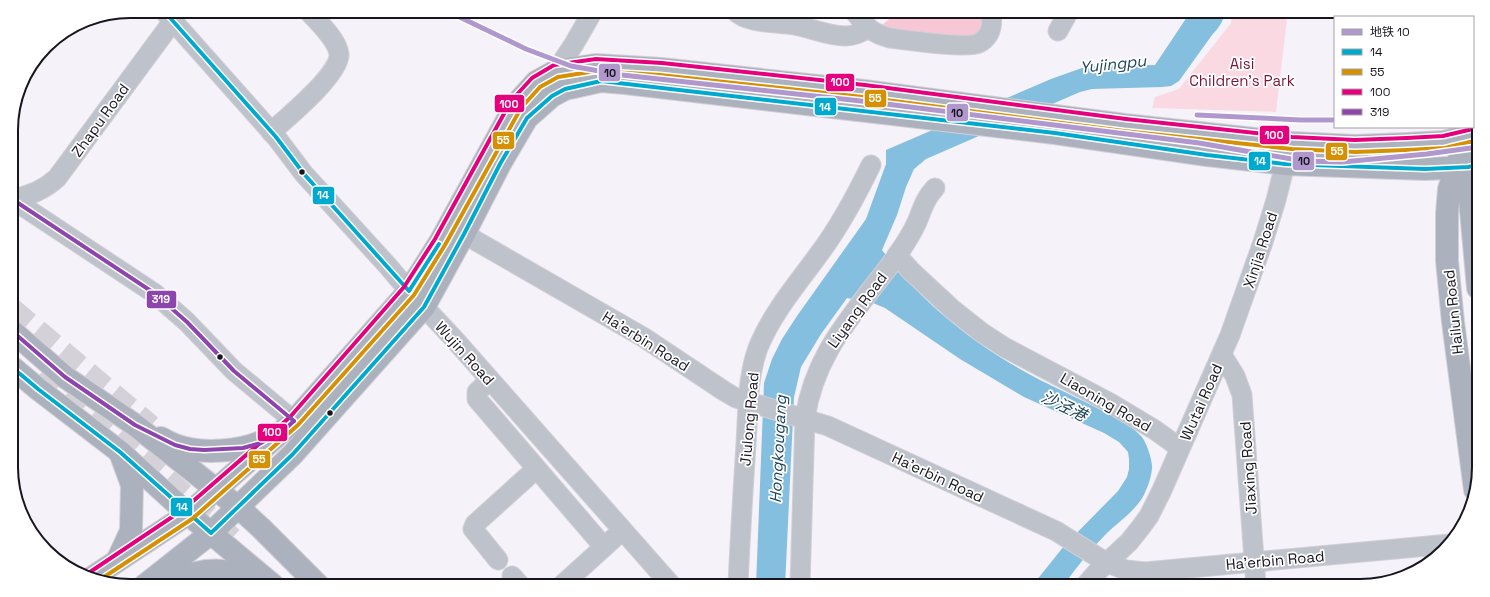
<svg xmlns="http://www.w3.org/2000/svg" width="1490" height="597" font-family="'Space Grotesk','Noto Sans SC',sans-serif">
  <rect width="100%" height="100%" fill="#f5f2fa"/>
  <path fill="#fad9e2" d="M1232,11h56l-12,101 -124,-4 3,-11 24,-8 52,-66z"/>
  <path fill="#f8c7d5" d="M899,11h85l1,16 -19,14 -89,-12z"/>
  <path fill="#84bfe0" d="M1191,11h35c-3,10 -7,17 -14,24l-33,46 -8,5 -9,1 -70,2 -12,3 -154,67 -12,10 -8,18 -9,28 -15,35c42,56 97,98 158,130 22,11 44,21 65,32 13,7 25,13 36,24 5,5 12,25 11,33 -1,7 -3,15 -6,21 -6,18 -27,31 -40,44 -16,16 -30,34 -43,52h-31l32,-40 54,-55 9,-14 2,-8v-10l-1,-7 -9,-10 -15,-9 -80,-36 -64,-38 -75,-51 -12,-5 -26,-5 -26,36 -20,33 -7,30 -9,189h-29l8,-203 8,-24 10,-20 15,-23 69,-97 20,-55v-14l165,-71 31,-11 18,-2 55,-1z"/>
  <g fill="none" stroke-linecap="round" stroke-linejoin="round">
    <g stroke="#d4d1d9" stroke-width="22" stroke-dasharray="22 11" stroke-linecap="butt">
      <path d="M12,309l139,117"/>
      <path d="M43,371l168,147 21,20"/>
    </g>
    <defs>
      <g id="minor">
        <path d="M164,11l112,126 28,37 83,91 22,26 46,49 217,246"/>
        <path d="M735,11c13,13 42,11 59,14 17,3 34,11 51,11 9,0 16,-3 23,-8"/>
        <path d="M854,11c12,15 16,22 36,27 16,2 78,11 89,5 13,-7 14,-19 12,-32"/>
        <path d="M1058,31l11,-20"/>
        <path d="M556,71l18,-27 19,-33"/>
        <path d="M271,132c15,-13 70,-59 68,-78 -2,-15 -21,-32 -31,-43"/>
        <path d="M12,199l142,94 33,29 47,49 60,50"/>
        <path d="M12,199c17,-3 32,-9 45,-21l116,-157"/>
        <path d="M464,234l179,103 81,54 12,7 92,28 228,105 51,32 19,7 19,2 305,-28"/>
        <path d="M897,255l14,16 41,38 29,23 23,15 106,56 45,27 25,18"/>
        <path d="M1222,355l13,21 7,19 14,191"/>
        <path d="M490,380l-13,12v7l127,148"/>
        <path d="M498,560l-25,-31 2,-5 61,-55"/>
        <path d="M512,576l9,10"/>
        <path d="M561,586l53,-48"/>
        <path d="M738,586c2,-48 5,-95 8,-142 2,-32 1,-66 12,-96 14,-35 40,-65 61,-94 21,-28 37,-58 52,-89"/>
        <path d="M800,586l5,-168c9,-59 40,-94 75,-140 6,-8 13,-16 18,-24 7,-10 14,-21 19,-32 6,-14 7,-22 18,-34"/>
        <path d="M1085,586l13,-15 31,-29 12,-15 8,-11 13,-26 68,-155 33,-93 13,-42 9,-36 4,-14"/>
      </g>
      <g id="major">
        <path d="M1468,152l2,48 8,88"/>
        <path d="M1460,156l-11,33 -2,25v47l6,61 22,168"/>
        <path d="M12,331l53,46 70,48 103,82 23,21 58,58"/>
        <path d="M13,368l25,21 82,63 68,62 86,72"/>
        <path d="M161,438c5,3 9,5 14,7 26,10 69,7 94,-7"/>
        <path d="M117,561l14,-30 1,-46 -11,-30"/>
        <path d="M90,579l98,-65 106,-93 115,-130 31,-49 76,-138 20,-22 20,-11 40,-6 65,4 203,22 261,34 167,18 63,3 52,-2 37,-2 34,-8"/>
        <path d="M144,586l67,-53 82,-79 131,-147 40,-73 36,-70 27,-46 25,-22 13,-7 36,-8 24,2 430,50 152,22 78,9 140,5 43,-2 10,-2"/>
        <path d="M160,586c22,-10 45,-19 70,-14 12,2 22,9 32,14"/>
      </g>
    </defs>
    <use href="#minor" stroke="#d2cfd6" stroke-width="21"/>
    <use href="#major" stroke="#d2cfd6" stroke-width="24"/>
    <use href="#minor" stroke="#bec2cb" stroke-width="19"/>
    <use href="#major" stroke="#acb1be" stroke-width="22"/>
    <defs>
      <g id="bus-1">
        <path d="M164,11l112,126 28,37 105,117 30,-47"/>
        <path d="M13,368l25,21 82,63 91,81 82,-79 131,-147 40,-73 36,-70 27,-46 25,-22 13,-7 36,-8 454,52 152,22 78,9 140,5 43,-2 10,-2"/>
      </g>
      <path id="bus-2" d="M98,581l94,-62 106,-94 116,-130 31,-50 76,-137 19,-21 18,-10 38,-6 64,4 203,22 261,34 168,18 63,3 52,-2 38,-2 33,-8"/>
      <path id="bus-3" d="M87,574l97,-65 106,-92 114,-130 31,-48 76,-138 21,-23 22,-13 42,-6 66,4 203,22 261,34 166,18 63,3 52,-2 36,-2 34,-8"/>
      <g id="bus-4">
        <path d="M12,199l142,94 33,29 47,49 60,50"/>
        <path d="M12,331l53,46 70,48 40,20 15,4 14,1 39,-2 18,-5 23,-13 10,-9"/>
      </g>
    </defs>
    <use href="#bus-1" stroke="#fff" stroke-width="7"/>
    <use href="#bus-2" stroke="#fff" stroke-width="7"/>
    <use href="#bus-3" stroke="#fff" stroke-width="7"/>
    <use href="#bus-4" stroke="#fff" stroke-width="7"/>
    <use href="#bus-1" stroke="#00a9ce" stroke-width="4"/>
    <use href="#bus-2" stroke="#d69004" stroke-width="4"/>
    <use href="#bus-3" stroke="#e5007d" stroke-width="4"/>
    <use href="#bus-4" stroke="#8e44ad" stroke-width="4"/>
    <defs>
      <g id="metro-1">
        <path d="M447,11l79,38 45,17 51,9 248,27 329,41 104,18 39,1 85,-8 51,-7"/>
        <path d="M1197,115l104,5h34"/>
      </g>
    </defs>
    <use href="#metro-1" stroke="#fff" stroke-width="8"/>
    <use href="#metro-1" stroke="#b098ce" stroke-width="5"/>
  </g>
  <g fill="#18151e" stroke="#fff" stroke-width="1.5">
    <circle cx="302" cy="172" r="3.5"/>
    <circle cx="220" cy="357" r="3.5"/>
    <circle cx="330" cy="413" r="3.5"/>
  </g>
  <g text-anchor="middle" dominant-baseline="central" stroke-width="3.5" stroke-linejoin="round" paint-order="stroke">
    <g font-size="15" fill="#781538" stroke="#fff">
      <text x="1242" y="63">Aisi<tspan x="1242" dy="17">Children's Park</tspan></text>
    </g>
    <g font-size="15" fill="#18151e" stroke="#fff">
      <text transform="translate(100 120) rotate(-54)">Zhapu Road</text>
      <text transform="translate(1260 250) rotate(-72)">Xinjia Road</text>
      <text transform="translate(857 310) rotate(-54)">Liyang Road</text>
      <text transform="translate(1453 312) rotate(-96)">Hailun Road</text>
      <text transform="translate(646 341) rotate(32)">Ha'erbin Road</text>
      <text transform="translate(465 353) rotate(48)">Wujin Road</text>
      <text transform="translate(1106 402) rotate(30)">Liaoning Road</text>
      <text transform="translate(1201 402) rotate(-66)">Wutai Road</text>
      <text transform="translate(749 419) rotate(-85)">Jiulong Road</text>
      <text transform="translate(1248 468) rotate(-94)">Jiaxing Road</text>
      <text transform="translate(938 477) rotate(25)">Ha'erbin Road</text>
      <text transform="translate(1275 560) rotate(-5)">Ha'erbin Road</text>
    </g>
    <g font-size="16" font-style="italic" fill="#21465a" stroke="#fff">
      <text transform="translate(1113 64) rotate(-6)">Yujingpu</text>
      <text transform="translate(1064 406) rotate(26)">沙泾港</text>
      <text transform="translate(778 449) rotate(-87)">Hongkougang</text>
    </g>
  </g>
  <path d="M0 0H1490V597H0ZM130 18H1360A112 112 0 0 1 1472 130V467A112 112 0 0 1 1360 579H130A112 112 0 0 1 18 467V130A112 112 0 0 1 130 18Z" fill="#fff" fill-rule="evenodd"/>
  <path fill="none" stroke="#18151e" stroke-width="2" d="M130 18H1360A112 112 0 0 1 1472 130V467A112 112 0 0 1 1360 579H130A112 112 0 0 1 18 467V130A112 112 0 0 1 130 18Z"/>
  <g stroke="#fff" stroke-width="1.5">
    <rect x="598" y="63" width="23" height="19" rx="4" fill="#b098ce"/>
    <rect x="825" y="73" width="30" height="19" rx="4" fill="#e5007d"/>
    <rect x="864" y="89" width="23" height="19" rx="4" fill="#d69004"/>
    <rect x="494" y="94" width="31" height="19" rx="4" fill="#e5007d"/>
    <rect x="814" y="97" width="23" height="19" rx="4" fill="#00a9ce"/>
    <rect x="946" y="103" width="23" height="19" rx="4" fill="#b098ce"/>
    <rect x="1259" y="125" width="31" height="20" rx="4" fill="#e5007d"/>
    <rect x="492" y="131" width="23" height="19" rx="4" fill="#d69004"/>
    <rect x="1325" y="142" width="23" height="19" rx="4" fill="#d69004"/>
    <rect x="1292" y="151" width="23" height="20" rx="4" fill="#b098ce"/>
    <rect x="1248" y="151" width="23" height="20" rx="4" fill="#00a9ce"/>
    <rect x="312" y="186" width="23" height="19" rx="4" fill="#00a9ce"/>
    <rect x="146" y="290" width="31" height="19" rx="4" fill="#8e44ad"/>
    <rect x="257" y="423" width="31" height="19" rx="4" fill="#e5007d"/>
    <rect x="248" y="450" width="23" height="19" rx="4" fill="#d69004"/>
    <rect x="170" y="497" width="23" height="20" rx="4" fill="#00a9ce"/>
  </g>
  <g font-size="11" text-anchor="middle" font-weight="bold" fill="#fff">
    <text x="840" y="86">100</text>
    <text x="875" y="102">55</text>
    <text x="509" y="108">100</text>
    <text x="825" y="111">14</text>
    <text x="1274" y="139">100</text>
    <text x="503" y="144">55</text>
    <text x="1337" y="155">55</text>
    <text x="1260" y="165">14</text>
    <text x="323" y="199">14</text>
    <text x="161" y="303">319</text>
    <text x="272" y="436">100</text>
    <text x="259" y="463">55</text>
    <text x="182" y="511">14</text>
  </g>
  <g font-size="11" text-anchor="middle" font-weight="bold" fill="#111">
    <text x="610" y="77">10</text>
    <text x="957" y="117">10</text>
    <text x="1304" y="165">10</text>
  </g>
  <rect x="1334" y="16" width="140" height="112" fill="#ffffff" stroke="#a3a1a5"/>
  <rect x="1342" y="29" width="20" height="6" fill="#b098ce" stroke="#a3a1a5"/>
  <text x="1370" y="36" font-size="12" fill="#18151e">地铁 10</text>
  <rect x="1342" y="49" width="20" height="6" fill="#00a9ce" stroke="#a3a1a5"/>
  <text x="1370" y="56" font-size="12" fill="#18151e">14</text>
  <rect x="1342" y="69" width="20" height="6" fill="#d69004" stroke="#a3a1a5"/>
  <text x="1370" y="76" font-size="12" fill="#18151e">55</text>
  <rect x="1342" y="89" width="20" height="6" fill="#e5007d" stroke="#a3a1a5"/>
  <text x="1370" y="96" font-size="12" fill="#18151e">100</text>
  <rect x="1342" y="109" width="20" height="6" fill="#8e44ad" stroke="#a3a1a5"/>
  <text x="1370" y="116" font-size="12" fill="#18151e">319</text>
</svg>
